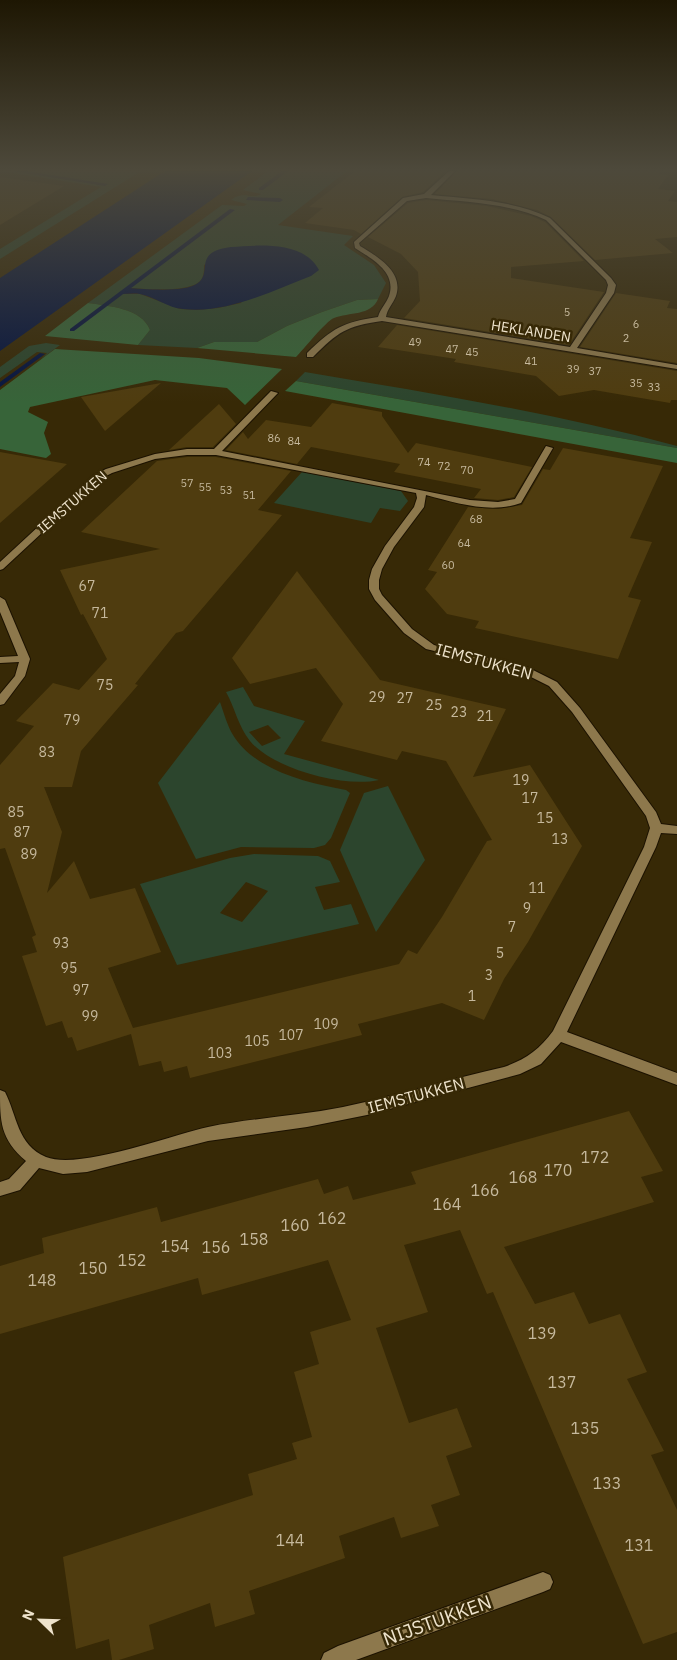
<svg xmlns="http://www.w3.org/2000/svg" width="677" height="1660" font-family="'IBM Plex Sans',sans-serif">
  <rect width="100%" height="100%" fill="#372906"/>
  <g fill="#2c452d" fill-rule="evenodd">
    <path d="M0,171h141l-141,88v-10l101,-62z"/>
    <path d="M268,171h79l-69,54 75,11 -9,9 30,20 12,18 -8,16 -21,1 -35,12 -35,14 -30,16h-43l-17,6 -59,-3 12,-15c-8,-22 -42,-24 -62,-27l134,-98 22,1 3,-2 -16,-4c13,-10 20,0 30,-6l-18,-4zM231,247h42l-32,56 -23,5 -21,2 -17,-1 -40,-15h-19l7,-6c16,1 63,5 73,-8 3,-4 3,-10 3,-15z"/>
    <path d="M46,343l14,2 -19,14 6,-6 -10,-1 -37,26v-11l29,-21z"/>
    <path d="M305,372c125,21 249,41 372,74v2l-381,-67z"/>
    <path d="M302,472l99,19 7,10 -8,10 -20,-3 -9,15 -97,-20z"/>
    <path d="M243,687l11,19 51,15 -21,33 95,26c-35,8 -106,-11 -129,-39 -12,-15 -15,-33 -24,-49zM268,725l13,13 -19,8 -13,-14z"/>
    <path d="M220,702c4,11 7,23 13,33 22,36 75,48 113,55l4,3 -19,45 -6,7 -11,3 -73,-1 -45,12 -38,-76z"/>
    <path d="M388,786l37,74 -49,72 -36,-82 24,-57z"/>
    <path d="M254,854l64,2 12,5 10,21 -25,5 9,23 27,-6 8,20 -182,41 -37,-81 90,-26zM246,882l22,9 -26,31 -22,-9z"/>
  </g>
  <g fill="#376439">
    <path d="M378,299c-7,17 -29,13 -44,19 -8,3 -31,32 -38,39l-99,-9 17,-6h43l30,-16 35,-14 35,-12z"/>
    <path d="M88,303c20,3 54,5 62,27l-12,15 -93,-9z"/>
    <path d="M55,349l144,9 83,11 -37,36 -18,-17 -72,-8 -125,27 -2,5 20,10 -4,11 7,21 -5,4 -46,-9v-59z"/>
    <path d="M296,381l381,67v15l-392,-72z"/>
  </g>
  <g fill="#061540">
    <path d="M165,171h87l-252,180v-73z"/>
    <path d="M231,247c28,-2 73,-6 88,23l-8,6c-40,15 -83,38 -128,33 -15,-1 -28,-12 -43,-15 -6,-1 -13,0 -19,0l7,-6c17,1 57,5 70,-5 15,-11 -6,-31 33,-36z"/>
  </g>
  <g fill="none" stroke-linecap="round" stroke-linejoin="round">
    <g fill="#061540" fill-rule="evenodd">
      <path d="M12,171h14l82,13 -3,2z"/>
      <path d="M282,171h6l-25,19h-4v-2z"/>
      <path d="M248,197l32,1 3,2 -3,2 -34,-2z"/>
      <path d="M230,209l5,1 -161,121h-4v-2z"/>
      <path d="M40,353l5,1 -45,33v-5z"/>
    </g>
  </g>
  <g fill="#4f3c0f">
    <path d="M355,171h91l-23,21 -21,5 -41,37 -7,-4 -49,-7 18,-15 -14,-1z"/>
    <path d="M457,171h204l-2,3 9,1 -10,14 17,2 -7,10 9,1v35l-22,2 18,14 -78,7 -44,-43 -14,-7 -45,-11 -57,-5z"/>
    <path d="M0,177l64,9 -64,39z"/>
    <path d="M426,200l61,6 44,10 14,6 39,39 -73,6v11l93,14 -35,53 -165,-27 16,-17 -2,-29 -17,-18 -33,-17 40,-34z"/>
    <path d="M616,293l54,8 -3,7 10,1v54l-97,-16z"/>
    <path d="M397,325l280,46v29h-6l-1,3 -76,-13 -35,6 -23,-20 -82,-14 2,-3 -78,-12z"/>
    <path d="M161,383l-56,48 -24,-34z"/>
    <path d="M332,403l50,9v4l26,37 8,-10 116,24 -18,30 -16,3 -24,-2 7,-9 -87,-17 6,-8 -89,-17 -14,17 -71,-14 17,-18 5,7 18,-19 45,7z"/>
    <path d="M219,404l17,20 -23,23h-26l-18,3z"/>
    <path d="M563,448l100,18 -33,72 22,4 -24,55 13,3 -23,59 -143,-31 4,-7 -32,-7 -22,-25 12,-17 -9,-2 40,-63 30,2 24,-4 21,-36 7,1z"/>
    <path d="M0,452l67,12 -67,59z"/>
    <path d="M187,457h29l75,14 -33,39 24,5 -99,116 -7,2 -41,51 3,1 -57,66 -9,36h-28l18,45 -15,61 27,-32 16,38 45,-11 26,64 -53,16 25,60 266,-64 9,-14 9,4 25,-37 45,-76 5,-1 -46,-79 -44,-10 -5,9 -76,-19 22,-37 -27,-36 -66,16 -18,-26 65,-87 83,109 126,29 -33,68 57,-12 52,81 -54,96 -24,37 -20,41 -42,-17 -84,21 4,11 -172,43 -3,-12 -23,6 -3,-11 -22,5 -8,-32 -54,17 -5,-14 -4,1 -6,-17 -16,5 -24,-70 15,-4 -5,-15 4,-2 -31,-87 -5,1v-84l34,-39 -18,-5 37,-38 26,7 28,-31 -24,-45 -2,1 -21,-45 100,-21 -79,-17 76,-71z"/>
    <path d="M629,1111l34,60 -22,6 13,25 -150,45 31,57 39,-12 15,32 31,-10 27,58 -20,7 37,72 -13,4 26,55v122l-34,12 -150,-352 -6,2 -27,-64 -56,15 24,67 -52,16 33,95 48,-15 15,39 -26,9 14,39 -29,10 8,21 -38,12 -7,-21 -55,19 6,22 -96,33 6,23 -40,13 -5,-24 -61,22 5,24 -35,11h-7l-3,-21 -33,10 -13,-92 190,-62 -5,-21 49,-15 -5,-16 20,-6 -18,-65 25,-8 -9,-32 41,-12 -23,-60 -126,35 -4,-17 -198,56v-68l44,-13 -2,-15 115,-31 4,15 157,-43 6,15 24,-8 5,14 63,-16 -5,-12z"/>
  </g>
  <g fill="none" stroke-linecap="round" stroke-linejoin="round">
    <defs>
      <g id="minor">
        <path d="M449,171h6l-24,24c40,4 82,5 119,23l61,60 5,7 -2,8 -37,55 100,17v4l-295,-48c-36,5 -44,11 -69,36h-6v-4c26,-25 36,-31 71,-36 2,-8 8,-13 11,-21 8,-24 -17,-37 -34,-48l-1,-6 49,-44 21,-4zM426,198c40,4 83,5 120,22l60,60 2,5 -2,8 -36,54 -184,-30c1,-8 7,-13 10,-21 8,-24 -18,-39 -36,-50l-1,-3 48,-42z"/>
        <path d="M271,391l7,2 -56,58 248,49 28,2 17,-3 31,-53 7,2 -32,55c-30,11 -65,0 -95,-8l-2,12 -30,40 -12,22 -3,11v9l3,6 30,34 22,16 93,22 30,15 23,26 76,104 5,12 16,2v8l-16,-1 -5,14 -89,185 110,41v12l-116,-43 -20,22 -21,10 -153,41 -60,12 -99,14 -121,31 -24,2 -24,-6 -19,22 -20,6v-14l9,-3 17,-18c-26,-22 -26,-40 -26,-71l5,2c12,23 12,53 41,65 33,13 123,-21 162,-30 44,-9 90,-11 135,-20 54,-11 107,-28 161,-40 22,-8 35,-17 49,-36l91,-184 6,-19 -4,-12 -74,-104 -23,-26 -30,-15 -93,-22 -22,-16 -29,-33 -6,-11v-9l3,-11 13,-23 29,-39 3,-9 -1,-5 -200,-38h-29l-32,4 -43,14 -12,6 -97,90 -3,1v-8l94,-87 12,-6 49,-15 32,-5h27z"/>
        <path d="M0,597l5,3 25,59 -5,17 -21,28 -4,1v-11l15,-18 4,-14 -19,1v-6l18,-1 -18,-44z"/>
        <path d="M543,1572l7,3 3,7 -3,7 -7,3 -187,68h-35l3,-7 14,-7z"/>
      </g>
    </defs>
    <use href="#minor" stroke="#1c1200" stroke-width="2"/>
    <use href="#minor" fill="#8d784c" fill-rule="evenodd"/>
  </g>
  <linearGradient id="sky" x2="0" y2="1"><stop stop-color="#1e1703"/><stop offset="0.42" stop-color="#4d493b"/><stop offset="1" stop-color="#4d493b" stop-opacity="0"/></linearGradient>
  <rect width="677" height="403" fill="url(#sky)"/>
  <g text-anchor="middle" dominant-baseline="central" stroke-width="5" stroke-linejoin="round" paint-order="stroke">
    <g font-size="11" fill="#c6b99d">
      <text x="567" y="312">5</text>
      <text x="636" y="324">6</text>
      <text x="626" y="338">2</text>
      <text x="415" y="342">49</text>
      <text x="452" y="349">47</text>
      <text x="472" y="352">45</text>
      <text x="531" y="361">41</text>
      <text x="573" y="369">39</text>
      <text x="595" y="371">37</text>
      <text x="636" y="383">35</text>
      <text x="654" y="387">33</text>
      <text x="274" y="438">86</text>
      <text x="294" y="441">84</text>
      <text x="424" y="462">74</text>
      <text x="444" y="466">72</text>
      <text x="467" y="470">70</text>
      <text x="187" y="483">57</text>
      <text x="205" y="487">55</text>
      <text x="226" y="490">53</text>
      <text x="249" y="495">51</text>
      <text x="476" y="519">68</text>
      <text x="464" y="543">64</text>
      <text x="448" y="565">60</text>
    </g>
    <g font-size="14" fill="#eee3cc" stroke="#372906">
      <text transform="translate(531 331) rotate(9)">HEKLANDEN</text>
      <text transform="translate(72 502) rotate(-41)">IEMSTUKKEN</text>
    </g>
    <g font-size="14" fill="#c6b99d">
      <text x="87" y="586">67</text>
      <text x="100" y="613">71</text>
      <text x="105" y="685">75</text>
      <text x="377" y="697">29</text>
      <text x="405" y="698">27</text>
      <text x="434" y="705">25</text>
      <text x="459" y="712">23</text>
      <text x="485" y="716">21</text>
      <text x="72" y="720">79</text>
      <text x="47" y="752">83</text>
      <text x="521" y="780">19</text>
      <text x="530" y="798">17</text>
      <text x="16" y="812">85</text>
      <text x="545" y="818">15</text>
      <text x="22" y="832">87</text>
      <text x="560" y="839">13</text>
      <text x="29" y="854">89</text>
      <text x="537" y="888">11</text>
      <text x="527" y="908">9</text>
      <text x="512" y="927">7</text>
      <text x="61" y="943">93</text>
      <text x="500" y="953">5</text>
      <text x="69" y="968">95</text>
      <text x="489" y="975">3</text>
      <text x="81" y="990">97</text>
      <text x="472" y="996">1</text>
      <text x="90" y="1016">99</text>
      <text x="326" y="1024">109</text>
      <text x="291" y="1035">107</text>
      <text x="257" y="1041">105</text>
      <text x="220" y="1053">103</text>
    </g>
    <g font-size="16" fill="#eee3cc" stroke="#372906">
      <text transform="translate(484 661) rotate(15)">IEMSTUKKEN</text>
      <text transform="translate(416 1095) rotate(-15)">IEMSTUKKEN</text>
    </g>
    <g font-size="16" fill="#c6b99d">
      <text x="595" y="1157">172</text>
      <text x="558" y="1170">170</text>
      <text x="523" y="1177">168</text>
      <text x="485" y="1190">166</text>
      <text x="447" y="1204">164</text>
      <text x="332" y="1218">162</text>
      <text x="295" y="1225">160</text>
      <text x="254" y="1239">158</text>
      <text x="175" y="1246">154</text>
      <text x="216" y="1247">156</text>
      <text x="132" y="1260">152</text>
      <text x="93" y="1268">150</text>
      <text x="42" y="1280">148</text>
      <text x="542" y="1333">139</text>
      <text x="562" y="1382">137</text>
      <text x="585" y="1428">135</text>
      <text x="607" y="1483">133</text>
      <text x="290" y="1540">144</text>
      <text x="639" y="1545">131</text>
    </g>
    <g font-size="19" fill="#eee3cc" stroke="#372906">
      <text transform="translate(437 1620) rotate(-20)">NIJSTUKKEN</text>
    </g>
  </g>
  <g transform="translate(40 1620) rotate(293)" stroke="#372906" stroke-width="4" paint-order="stroke">
  <path d="M0-4L9 19L0 12L-9 19Z" fill="#eee3cc"/>
  <text y="-8" font-size="14" font-weight="bold" text-anchor="middle" fill="#eee3cc">N</text>
  </g>
</svg>
